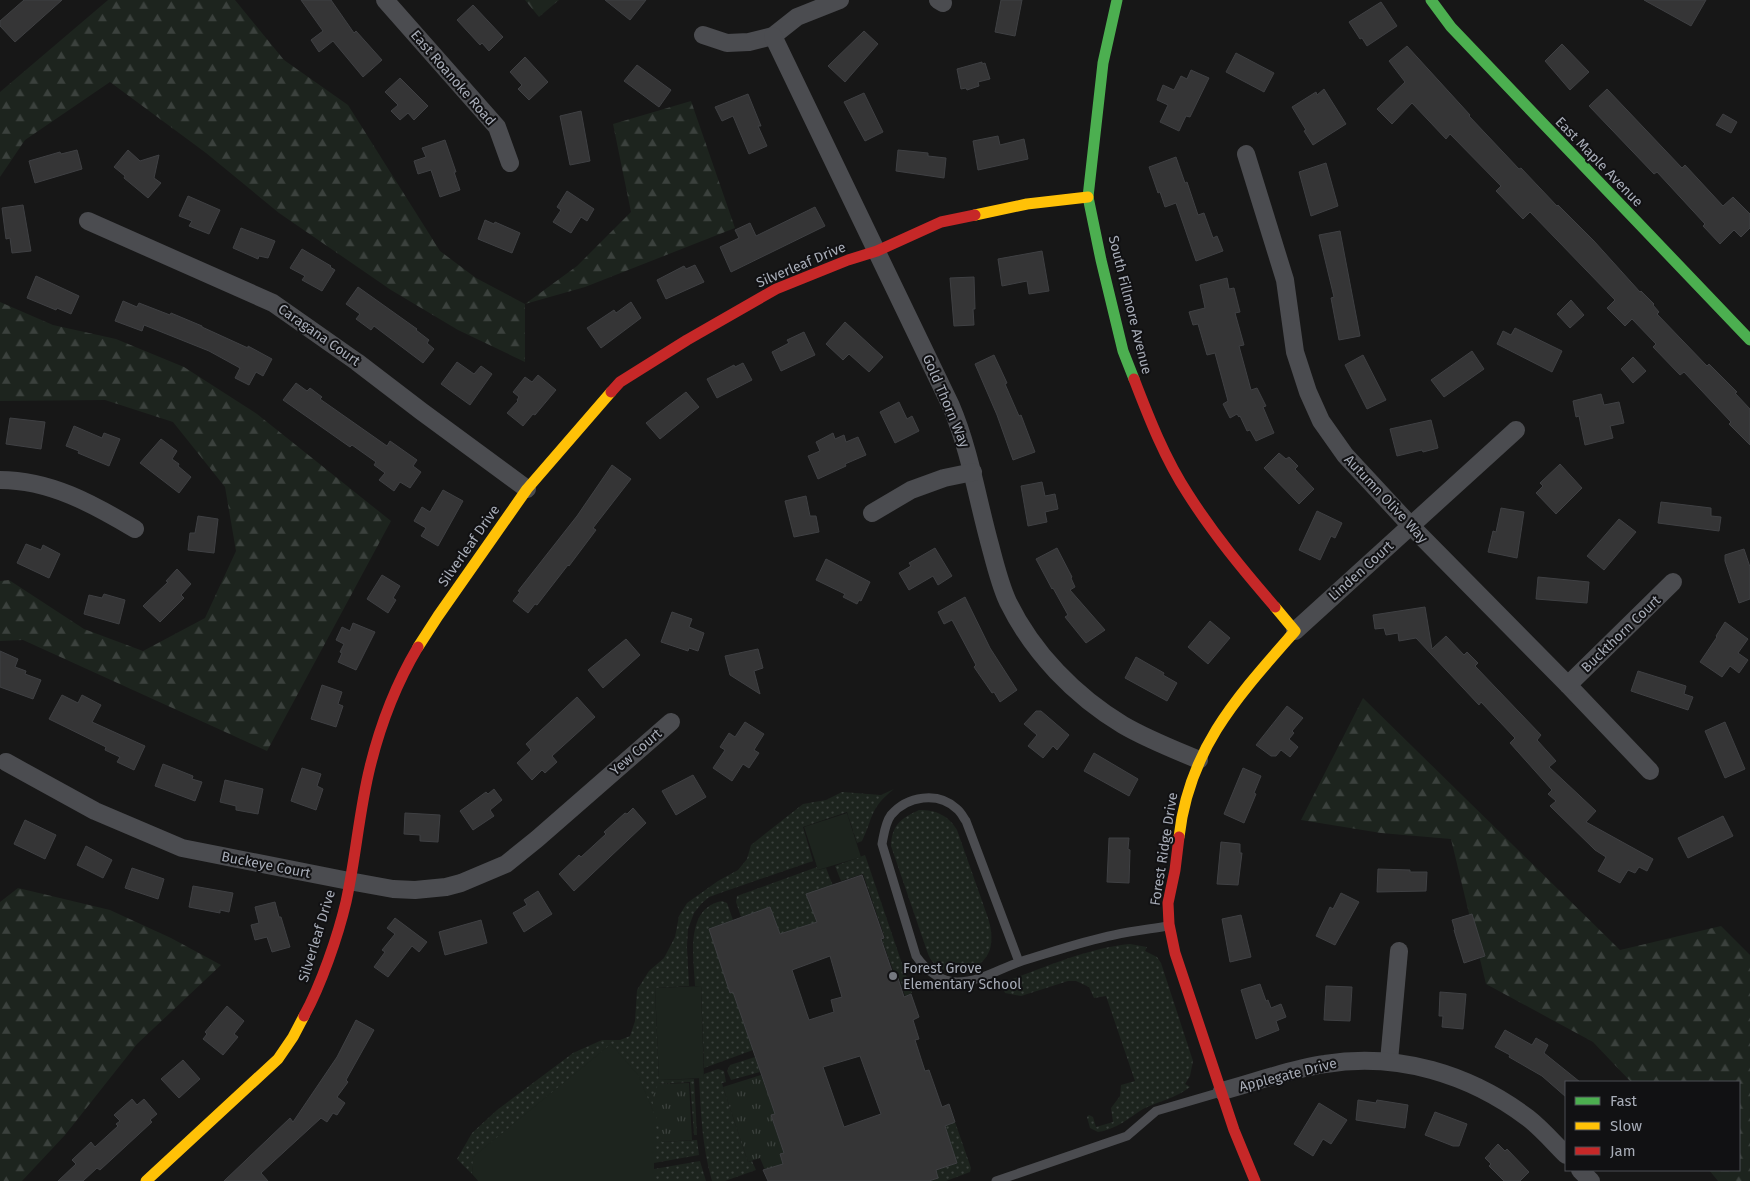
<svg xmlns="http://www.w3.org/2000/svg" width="1750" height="1181" font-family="'Fira Sans',sans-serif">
  <defs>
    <pattern id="grass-dots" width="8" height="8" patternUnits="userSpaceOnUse" patternTransform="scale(1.25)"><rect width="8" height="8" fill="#1d241e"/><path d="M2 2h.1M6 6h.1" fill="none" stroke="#3b413d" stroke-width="1.8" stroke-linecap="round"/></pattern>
    <pattern id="forest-firs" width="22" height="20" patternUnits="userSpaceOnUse" patternTransform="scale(1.25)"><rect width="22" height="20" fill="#1d241e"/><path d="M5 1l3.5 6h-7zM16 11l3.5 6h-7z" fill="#3b413d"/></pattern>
    <pattern id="park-tufts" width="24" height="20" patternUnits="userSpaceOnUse" patternTransform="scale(1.25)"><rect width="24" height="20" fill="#1d241e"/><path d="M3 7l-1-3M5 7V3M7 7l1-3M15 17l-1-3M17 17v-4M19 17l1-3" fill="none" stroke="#3b413d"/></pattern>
  </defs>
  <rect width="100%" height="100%" fill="#171717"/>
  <g fill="url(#grass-dots)">
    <path d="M894,789c-25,20 -20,27 -32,52l-5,2 -10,-31 -44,15 10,34 -93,32 -11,4 -8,7 -7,9 -6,16 -1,18 2,39 -34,2 4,92 35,-1 3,56h-3l-4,-53 -32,2 4,58 35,-2 2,15 -45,8v-50l-180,44 -2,17 -15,-15 15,-26 25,-23 76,-57 29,-13h18l10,-4 5,-15 2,-31 12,-19 15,-13 11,-21 4,-21 8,-13 31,-22 20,-11 9,-11 4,-14 52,-41 23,-4 16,-8 39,3z"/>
    <path d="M919,810c17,0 29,5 38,20l31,88c3,10 5,20 2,31 -7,23 -42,32 -58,12 -2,-2 -4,-7 -5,-10l-36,-105c1,-21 9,-27 28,-36z"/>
    <path d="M865,855l47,138 -7,3 -6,-19 -3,1 -14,-38 3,-2 -22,-64 -22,7 -6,-15z"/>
    <path d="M817,867l1,3 8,-2 7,18 -16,36 -37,12 -10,-26 -29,9 -5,-15 1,-6z"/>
    <path d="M722,901l5,2 6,17 -24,9 21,63h3l20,58 -49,18 -3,-82h-6c-1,-27 -11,-78 27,-85z"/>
    <path d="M1130,944l17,3 -2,4 12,6 4,6 32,98 -3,15 -5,8 5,3c-14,11 -31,14 -47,22 -14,9 -28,21 -45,23l-8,-4 -3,-11 2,-2 4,2 3,10 17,-5 -2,-14 9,-12 1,-11 14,-4 -29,-85 -12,2 -5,-11 -13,-6h-8l-47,15 -16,-3 -4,-10c41,-14 85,-35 129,-39z"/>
    <path d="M755,1057l5,15 -29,8 -4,-9 3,-6z"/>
    <path d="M718,1069l6,2 2,11 -4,1 1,4 25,75 4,-1 4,9 -31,11h-13c-10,-35 -11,-67 -13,-103h5v-4z"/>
    <path d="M955,1122l16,46 -1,4 -24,9h-17l9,-3 -2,-8 21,-7 -12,-37z"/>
    <path d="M700,1161l6,20h-52v-12z"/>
  </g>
  <g fill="url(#forest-firs)">
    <path d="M108,0h127l49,60 64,45 92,146 36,27 49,26 52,-38 54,-54 -18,-88 78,-23 44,127 -150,59 -60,17v58l-67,-32 -67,-40 -112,-77 -73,-60 -96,-71 -85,58 -25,37v-85z"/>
    <path d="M525,0h34l-20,17z"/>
    <path d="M0,302l53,23 63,14 68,28 73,47 134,107 -124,230 -244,-111 -23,1v-60l9,-1 75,49 59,22 62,-33 31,-67 -11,-64 -52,-65 -68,-22 -105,1z"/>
    <path d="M1363,698l257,252 101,-24 29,29v226h-32l-9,-11h30v-88h-108l-38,-40 -107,-58 -35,-145 -70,-6 -80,-13z"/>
    <path d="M18,888l92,22 61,28 50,27 -84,79 -72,91 -43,46h-22v-279z"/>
  </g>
  <g fill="url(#park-tufts)">
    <path d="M761,1075l14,39 -4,2 13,37 -4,2 3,9 -18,6 -5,-12 -12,4 -25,-75z"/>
    <path d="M689,1083l3,57 -30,2 -10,-43 6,-15z"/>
  </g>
  <g fill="#1d241e">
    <path d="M847,813l14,44 -43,13 -14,-43z"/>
    <path d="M701,986l3,92 -45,2 -4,-92z"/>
    <path d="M611,1044l27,31 16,38v68h-176l-6,-7 1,-17z"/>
  </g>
  <g fill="#353536" stroke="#3f4043" fill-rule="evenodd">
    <path d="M24,0h38l-47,42 -15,-16v-5z"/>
    <path d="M301,0h30l23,33 2,-2 26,29 -19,17 -30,-36 -14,11 -8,-12 12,-9z"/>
    <path d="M605,0h41l-16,20z"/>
    <path d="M1001,0h21l-7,36 -20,-4z"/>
    <path d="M1644,0h62l-15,26z"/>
    <path d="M1381,2l16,24 -30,20 -5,-8 -2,1 -11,-17z"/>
    <path d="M473,5l30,32 -14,14 -7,-8 -2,2 -23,-25z"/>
    <path d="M864,31l14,13 -33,38 -17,-16z"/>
    <path d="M1562,44l27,28 -19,18 -25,-29z"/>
    <path d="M1407,46l63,69 -1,1 50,53 2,-1 36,38 1,-1 36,36 46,51 1,-1 13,13 -1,1 6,7 -2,2 50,52 2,-2 28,28 -2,1 15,16v36l-21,-21 2,-2 -47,-50 -4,3 -27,-28 3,-3 -24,-25 -7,7 -18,-18 8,-8 -85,-88 -7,7 -27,-28 5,-5 -51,-52 -4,5 -34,-36 -20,21 -15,-15 28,-27 -16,-21z"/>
    <path d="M1236,53l38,20 -10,19 -38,-20z"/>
    <path d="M525,57l23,25 -19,18 -11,-11 4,-4 -12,-13z"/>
    <path d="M982,62v2l3,-1 5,16 -12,3 1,4 -12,4 -1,-2 -5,1 -4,-20z"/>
    <path d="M637,65l34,25 -12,17 -35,-26z"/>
    <path d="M1191,70l18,8 -19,39 -4,-1 -7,15 -19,-9 8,-17 -11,-5 6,-15 11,5 7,-14 6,3z"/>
    <path d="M400,78l28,28 -14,14 -6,-7 -8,7 -9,-9 7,-6 -13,-13z"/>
    <path d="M1324,89l22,35 -33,21 -9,-14 2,-1 -14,-23 24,-15 1,3z"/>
    <path d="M1607,89l75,79 3,-3 38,41 10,-9 17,17v14l-9,9 -7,-7 -14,14 -17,-18 2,-2 -48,-52 -3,2 -65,-68z"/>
    <path d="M864,93l19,39 -18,9 -21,-39z"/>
    <path d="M748,94l13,32h-3l9,20 -18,8 -16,-38 -11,5 -7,-14z"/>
    <path d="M581,111l9,50 -20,4 -10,-49z"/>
    <path d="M1723,114l14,8 -6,11 -15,-8z"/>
    <path d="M998,136l2,9 24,-6 4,20 -50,11 -5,-29z"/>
    <path d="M445,140l11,32h-2l6,18 -20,7 -9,-27 -13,4 -4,-13 12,-4 -4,-9z"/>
    <path d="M77,150l5,19 -47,14 -6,-22 31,-9 1,2z"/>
    <path d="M128,150l12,11 19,-6 -5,23 7,5 -13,15 -24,-20 1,-2 -11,-9z"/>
    <path d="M898,150l30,3v3l18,2 -2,20 -48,-7z"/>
    <path d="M1176,157l9,26 2,-1 11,33 6,-2 9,25 4,-2 6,15 -27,10 -20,-58 -11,4 -5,-15 -2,1 -9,-26z"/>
    <path d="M1326,163l12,43 -27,10 -12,-44z"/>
    <path d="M567,191l27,18 -7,12 -6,-4 -10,16 -18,-11 8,-12 -4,-3z"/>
    <path d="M188,196l32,14 -11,24 -20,-8 3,-5 -13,-5z"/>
    <path d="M23,205l8,46 -19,2 -2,-15 -4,1 -4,-31z"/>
    <path d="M815,207l10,19 -94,46 -11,-25 19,-9 -4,-8 15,-7 6,13z"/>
    <path d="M485,220l9,4 1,-2 25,11 -8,20 -34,-14z"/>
    <path d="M241,228l34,13 -7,17 -9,-2 -1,3 -25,-11z"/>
    <path d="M1340,231l20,105 -21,4 -8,-42 3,-1 -15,-62z"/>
    <path d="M302,249l29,17 -1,1 5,3 -13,21 -20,-11 3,-4 -15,-8z"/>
    <path d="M1042,251l7,40 -20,3 -2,-13 -25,5 -4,-27z"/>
    <path d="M695,265l9,17 -38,17 -9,-19 27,-14 2,3z"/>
    <path d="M36,276l43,20 -8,18 -14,-6 -1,2 -29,-12z"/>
    <path d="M974,277l1,32h-2l1,16 -20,1 -4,-48z"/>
    <path d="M1227,278l2,11 5,-1 6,24 -5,1 9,32 -5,1 12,44 6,-2 9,18 -3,1 11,26 -18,8 -6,-11 -3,1 -7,-15 -1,1 -2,-3 -7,4 -7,-14 5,-3 -13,-48 -8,2 -9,-31 -5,1 -4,-13 16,-4 -5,-23z"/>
    <path d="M358,287l59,42 -1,1 13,10 -2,3 7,6 -11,14 -49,-37 -3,4 -15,-11 4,-5 -14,-10z"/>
    <path d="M1571,300l13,15 -14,13 -13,-14z"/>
    <path d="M123,301l14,6 2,-4 31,12 1,-2 31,13v1l46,21v-2l24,13 -9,17 -7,-4 -7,13 -14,-7 5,-10 -31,-17 -65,-26 -2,6 -27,-10z"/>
    <path d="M631,302l10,16 -40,30 -14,-20 27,-18 2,3z"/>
    <path d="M845,322l38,35 -14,15 -20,-18 -6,6 -17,-16z"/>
    <path d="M1515,328l47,23 -10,21 -55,-28 6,-13 8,4z"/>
    <path d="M804,332l11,23 -34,16 -9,-19 17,-9 -2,-3z"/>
    <path d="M1472,351l12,18 -40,28 -13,-17z"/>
    <path d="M994,355l13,28 -2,1 14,32 2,-1 14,37 -22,8 -16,-45 -22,-51z"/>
    <path d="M1363,355l23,45 -19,9 -22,-44z"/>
    <path d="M1633,357l13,14 -13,12 -12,-14z"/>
    <path d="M457,362l17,12 7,-8 11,8 -22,31 -29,-21z"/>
    <path d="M743,363l9,17 -35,18 -10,-19 27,-14 1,2z"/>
    <path d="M538,375l18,15 -21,25 -2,-1 -10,12 -16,-13 11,-12 -1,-1 2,-3 -6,-5 12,-15 7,5z"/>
    <path d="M296,383l11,8 3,-3 12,9 -2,2 67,47 3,-5 27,19 -4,6 8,6 -11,16 -10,-6 -6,9 -15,-11 6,-7 -11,-8 2,-3 -24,-17 -2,2 -67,-47z"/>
    <path d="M686,392l13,15 -39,32 -14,-16z"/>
    <path d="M1601,394l3,11 15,-3 5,21 -14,3 3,12 -28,7 -6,-29 -3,1 -3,-16z"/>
    <path d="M899,402l8,17 5,-3 7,15 -24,12 -15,-31z"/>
    <path d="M10,418l35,4 -4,27 -35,-5z"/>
    <path d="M1431,420l7,28 -15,4 -1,-2 -25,6 -7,-27z"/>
    <path d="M74,426l28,12 2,-5 16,6 -11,27 -31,-13 1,-2 -13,-5z"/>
    <path d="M833,433l2,6 9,-4 2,7 12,-5 8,18 -21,9 1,2 -28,13 -10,-23 12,-5 -4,-9z"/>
    <path d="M161,439l16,12 -5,8 7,5 -1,2 13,11 -12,16 -39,-30z"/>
    <path d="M1279,453l7,6 3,-2 9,9 -3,3 19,20 -15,15 -35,-36z"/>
    <path d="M1560,464l22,24 -26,26 -20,-21 7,-7 -3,-3z"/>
    <path d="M612,465l19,14 -38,49 3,2 -27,36 -1,-1 -31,40 -2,-1 -7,9 -15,-12 7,-9 -2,-1 59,-75z"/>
    <path d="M1042,482l3,14 10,-2 3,15 -13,3 2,10 -19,4 -7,-40z"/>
    <path d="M443,490l20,11 -25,45 -17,-10 5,-8 -12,-7 8,-14 8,5z"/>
    <path d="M806,496l4,20h6l3,16 -25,5 -9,-36z"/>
    <path d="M1661,502l50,6v8l10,1 -2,14 -61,-8z"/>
    <path d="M1501,508l23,4 -7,46 -29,-6 5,-21 3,1z"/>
    <path d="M1317,511l25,12 -7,15 -4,-2 -11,24 -21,-10z"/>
    <path d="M198,516l20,3 -4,34 -26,-3 2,-17h5z"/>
    <path d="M1619,519l17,13 -32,38 -17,-14z"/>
    <path d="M26,544l15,6 2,-5 17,9 -11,24 -32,-15z"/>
    <path d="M935,548l17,28 -14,9 -5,-9 -24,14 -10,-17 12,-7 -2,-3z"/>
    <path d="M1057,548l15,29 -1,1 4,9 -5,3 35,40 -19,13 -21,-26 3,-2 -15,-27 -1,1 -16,-30z"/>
    <path d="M1744,549l6,18v32l-11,4 -14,-42v-6z"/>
    <path d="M826,559l44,23 -9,19 -2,-1 -2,4 -14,-7 2,-3 -29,-14z"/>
    <path d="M177,569l14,15 -10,11 3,3 -24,24 -17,-16 25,-24 -2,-1z"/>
    <path d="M382,575l18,11 -7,12 3,2 -8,13 -21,-14z"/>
    <path d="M1538,577l51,5 -2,21 -51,-4z"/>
    <path d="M104,594l21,6 -6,24 -35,-10 5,-19 13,3z"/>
    <path d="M965,597l25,51 27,42 -17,12 -6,-10 -2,1 -18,-26 2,-2 -24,-45 -8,4 -6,-12z"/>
    <path d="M1425,607l7,42 14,-13 18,19 3,-3 11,11 -3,3 66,69 -4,5 19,21 -7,6 47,44 -10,11 67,37 -6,12 -8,-4 -4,6 -7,-3 -8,13 -22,-12 8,-14 -11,-7 -45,-44 6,-5 -8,-7 4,-4 -42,-47 5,-5 -34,-36 -2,3 -63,-67 -17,3 -1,-8 -12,2 -2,-7 -9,1 -2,-14z"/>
    <path d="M672,612l20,7 -3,8 15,6 -6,18 -9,-3 -1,3 -27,-9z"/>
    <path d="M1210,621l20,17 -22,26 -20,-17z"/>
    <path d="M1725,622l23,17 -10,14 10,7 -9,13 -9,-7 -8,11 -22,-15 17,-25 -1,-1z"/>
    <path d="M353,623l22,9 -19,38 -18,-8 4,-9 -2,-1 4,-8 -8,-4 6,-13 8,4z"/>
    <path d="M626,639l14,16 -37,33 -15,-18z"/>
    <path d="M758,649l5,19 -9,3 6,23 -30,-19 -5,-19z"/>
    <path d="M0,651l18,8 -3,8 11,4 -1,3 16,6 -8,19 -33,-12z"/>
    <path d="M1136,657l28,16 -1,2 14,8 -10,18 -42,-23z"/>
    <path d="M1638,671l48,15 -2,8 9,3 -5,13 -57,-19z"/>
    <path d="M322,685l20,7 -4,12 5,2 -7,21 -25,-8z"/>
    <path d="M62,695l16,8 4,-8 19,10 -9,17 53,24 -11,24 -17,-8 3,-5 -15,-7 1,-3 -57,-28z"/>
    <path d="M577,697l18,20 -43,39 5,6 -12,11 -3,-3 -10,10 -15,-17 14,-13 -5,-6z"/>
    <path d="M1287,706l16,12 -11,13 2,2 -5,6 9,8 -8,10 -9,-7 -5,6h-5l-15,-11z"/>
    <path d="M1036,711h5l28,24 -12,15 -4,-4 -10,12 -15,-12 9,-11 -13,-11z"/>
    <path d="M745,722l19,12 -10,16 5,3 -10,15 -6,-4 -11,17 -19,-13 12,-18 -5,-3 9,-14 6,4z"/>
    <path d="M1725,722l20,47 -20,9 -20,-47z"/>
    <path d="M1094,753l44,26 -9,17 -45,-25z"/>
    <path d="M163,764l30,12 -1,3 10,3 -7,19 -40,-15z"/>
    <path d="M302,768l19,6 -4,12 6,3 -7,21 -25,-9z"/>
    <path d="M1243,768l18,8 -7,17 2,1 -12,29 -20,-9z"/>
    <path d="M693,775l13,22 -30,18 -14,-24z"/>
    <path d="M225,780l38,9 -5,25 -22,-4v-4l-16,-4z"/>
    <path d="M494,789l8,11 -12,10 4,6 -21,14 -13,-19 26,-19 2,2z"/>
    <path d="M633,808l13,15 -72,68 -15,-17 20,-19 2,2 25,-23 -2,-2 21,-19 2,1z"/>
    <path d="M405,813l35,2 -2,27 -18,-1v-6l-16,-1z"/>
    <path d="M1723,816l10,20 -45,22 -10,-20z"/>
    <path d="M25,820l31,15 -11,24 -31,-15z"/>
    <path d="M1109,838h20l-1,11 2,1 -1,33 -22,-1z"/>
    <path d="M1221,842l19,2v9h2l-4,32 -21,-1z"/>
    <path d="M86,846l26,14 -9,18 -26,-13z"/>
    <path d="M132,868l32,11 -6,20 -33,-11z"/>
    <path d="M1378,869l32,1v2h17l-1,19 -49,1z"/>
    <path d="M862,875l22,63 -3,1 14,41 3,-2 6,19 7,-3 8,23 -6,3 6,19 -4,1 10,31 4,-1 13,37 7,-3 6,18 -10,4 12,37 -21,7 2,8 -9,3h-161l-5,-11 20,-6 -3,-10 4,-1 -13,-38 4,-1 -22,-64 -20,-58 -3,1 -21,-64 61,-22 10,27 37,-12 -11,-28zM830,956l12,41 -11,3 3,12 -25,8 -17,-50zM860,1056l21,58 -37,13 -21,-60z"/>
    <path d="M193,886l40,7 -4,19 -9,-2v3l-31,-6z"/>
    <path d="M538,891l14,23 -28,18 -11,-19 14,-8 -3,-5z"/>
    <path d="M1341,893l18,9 -24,43 -19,-9 14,-29 3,2z"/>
    <path d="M275,902l4,15h2l9,30 -18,5 -5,-15 -12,3 -4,-15 8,-2 -4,-16z"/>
    <path d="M1472,914l13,42 -21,7 -10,-33h1l-3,-10z"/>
    <path d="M1241,915l10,42 -21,5 -8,-43z"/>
    <path d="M395,918l32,24 -8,10 -7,-6 -24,31 -14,-10 11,-15 -3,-2 13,-16 -8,-6z"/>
    <path d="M481,920l6,23 -42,12 -6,-23z"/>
    <path d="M1260,984l6,17 2,-1 3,8 10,-4 5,13 -10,4 3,9 -23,9 -15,-49z"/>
    <path d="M1326,986l26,1 -2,34 -26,-1z"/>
    <path d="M1440,992l26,2 -3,35 -21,-2 1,-11h-4z"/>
    <path d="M227,1006l17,15 -10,13 4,3 -15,18 -20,-16 4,-5 -2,-2z"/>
    <path d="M356,1020l18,10 -28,50 2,2 -11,15 8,6 -8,12 -4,-2 -6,9 -6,-4 -60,55 7,8h-44l66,-63 3,4 44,-65z"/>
    <path d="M1505,1030l27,15 4,-7 12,7 -4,8 36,29h-14v15l-24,-21 -33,-19 1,-2 -15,-8z"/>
    <path d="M183,1060l17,19 -21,19 -18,-19z"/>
    <path d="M132,1099l5,6 7,-6 13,15 -7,6 2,2 -52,48 -3,-2 -14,13h-25l18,-17 -4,-4 19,-18 4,5 23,-21 -2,-2 4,-3 -6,-6z"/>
    <path d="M1358,1100l18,3 1,-3 31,5 -3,23 -49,-8z"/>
    <path d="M1319,1103l28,17 -16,24 -8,-5 -10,17 -19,-12z"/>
    <path d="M1435,1112l32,12 -8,22h-6l-28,-11z"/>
    <path d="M1498,1144l7,7 2,-2 22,23 -9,9h-16l-15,-15 2,-2 -6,-6z"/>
  </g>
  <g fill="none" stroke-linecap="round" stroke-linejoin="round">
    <g stroke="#4b4c50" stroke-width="9">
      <path d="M1019,962l-53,-141c-3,-4 -5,-9 -9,-12 -19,-18 -50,-13 -66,6 -6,8 -7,19 -9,29l34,112c10,14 23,25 41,26 23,0 44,-14 65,-21 30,-9 62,-20 92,-26 18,-4 36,-6 54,-9"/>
      <path d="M996,1181l131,-45 29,-25 65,-19"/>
    </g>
    <g stroke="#4b4c50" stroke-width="18">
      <path d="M385,0l112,127 13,36"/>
      <path d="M938,0l5,3"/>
      <path d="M703,35l24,8 22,-1 24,-6 24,-19 43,-17"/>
      <path d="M773,36l178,370c19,45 26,92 39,139 5,19 10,40 18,57 25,51 67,94 115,123 24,14 50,24 76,35"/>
      <path d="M1246,154l39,126 10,72 13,40 13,29 24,34 66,71 157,159 82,86"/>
      <path d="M88,221l185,82 84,59 64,49 106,78"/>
      <path d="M0,480c50,0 93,24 135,49"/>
      <path d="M872,513l39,-23 33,-12 29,-6"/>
      <path d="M1295,631l221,-201"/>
      <path d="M1568,685l105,-103"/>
      <path d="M6,762l89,49 87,37 167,33 44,8 22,1 31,-3 15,-4 45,-19 31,-25 134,-117"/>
      <path d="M1389,1061l10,-110"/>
      <path d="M1222,1091c34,-9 68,-22 103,-27 72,-12 145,10 203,54 14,11 26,25 38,37"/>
      <path d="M1580,1170l11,11"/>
    </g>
    <g stroke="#4caf50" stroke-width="11">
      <path d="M1117,0l-14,63 -15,134 13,63 22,91 11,28"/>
      <path d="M1431,0l20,27 299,313"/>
    </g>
    <g stroke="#ffc107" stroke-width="11">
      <path d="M975,215l52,-11 61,-7"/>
      <path d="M418,647l20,-31 89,-127 84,-97"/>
      <path d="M1179,837c10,-89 59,-141 116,-206l-20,-24"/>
      <path d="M146,1181l132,-122 15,-22 11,-21"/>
    </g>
    <g stroke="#c62828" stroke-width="11">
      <path d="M1134,379c15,39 31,80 54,115 26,41 56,77 87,113"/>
      <path d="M611,392l9,-10 67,-42 89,-51 72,-29 29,-9 64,-29 34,-7"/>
      <path d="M1179,837l-4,33 -7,33 1,21 6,29 59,177 21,51"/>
      <path d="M304,1016c17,-31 34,-80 42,-114 10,-45 13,-91 24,-135 10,-41 26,-83 48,-120"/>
    </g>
  </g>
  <circle fill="#757880" stroke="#111113" stroke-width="2" cx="893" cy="976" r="5"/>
  <g text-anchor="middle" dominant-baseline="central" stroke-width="4" stroke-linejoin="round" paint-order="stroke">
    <g font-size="14" fill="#a8adb8" stroke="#111113">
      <text transform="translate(453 78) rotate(49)">East Roanoke Road</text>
      <text transform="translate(1599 162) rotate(46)">East Maple Avenue</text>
      <text transform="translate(801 265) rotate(-23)">Silverleaf Drive</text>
      <text transform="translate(1130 305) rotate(76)">South Fillmore Avenue</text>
      <text transform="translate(319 335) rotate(35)">Caragana Court</text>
      <text transform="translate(946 401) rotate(67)">Gold Thorn Way</text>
      <text transform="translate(1386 499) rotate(47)">Autumn Olive Way</text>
      <text transform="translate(469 546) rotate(-55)">Silverleaf Drive</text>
      <text transform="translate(1361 571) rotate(-42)">Linden Court</text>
      <text transform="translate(1621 634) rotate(-44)">Buckthorn Court</text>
      <text transform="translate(636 752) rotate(-41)">Yew Court</text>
      <text transform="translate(1164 849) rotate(-81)">Forest Ridge Drive</text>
      <text transform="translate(266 865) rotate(11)">Buckeye Court</text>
      <text transform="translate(317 936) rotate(-73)">Silverleaf Drive</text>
      <text transform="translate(1288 1075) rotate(-14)">Applegate Drive</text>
    </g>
    <g font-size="14" fill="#a8adb8" stroke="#111113" text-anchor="start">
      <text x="903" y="968">Forest Grove<tspan x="903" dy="16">Elementary School</tspan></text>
    </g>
  </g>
  <rect x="1565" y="1081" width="175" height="90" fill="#111113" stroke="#4d4f55"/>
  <rect x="1575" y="1097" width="25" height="8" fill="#4caf50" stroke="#4d4f55"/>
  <text x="1610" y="1106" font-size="15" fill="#a8adb8">Fast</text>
  <rect x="1575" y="1122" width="25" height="8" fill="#ffc107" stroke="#4d4f55"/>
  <text x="1610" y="1131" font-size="15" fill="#a8adb8">Slow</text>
  <rect x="1575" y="1147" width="25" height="8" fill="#c62828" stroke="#4d4f55"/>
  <text x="1610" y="1156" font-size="15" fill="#a8adb8">Jam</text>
</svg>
